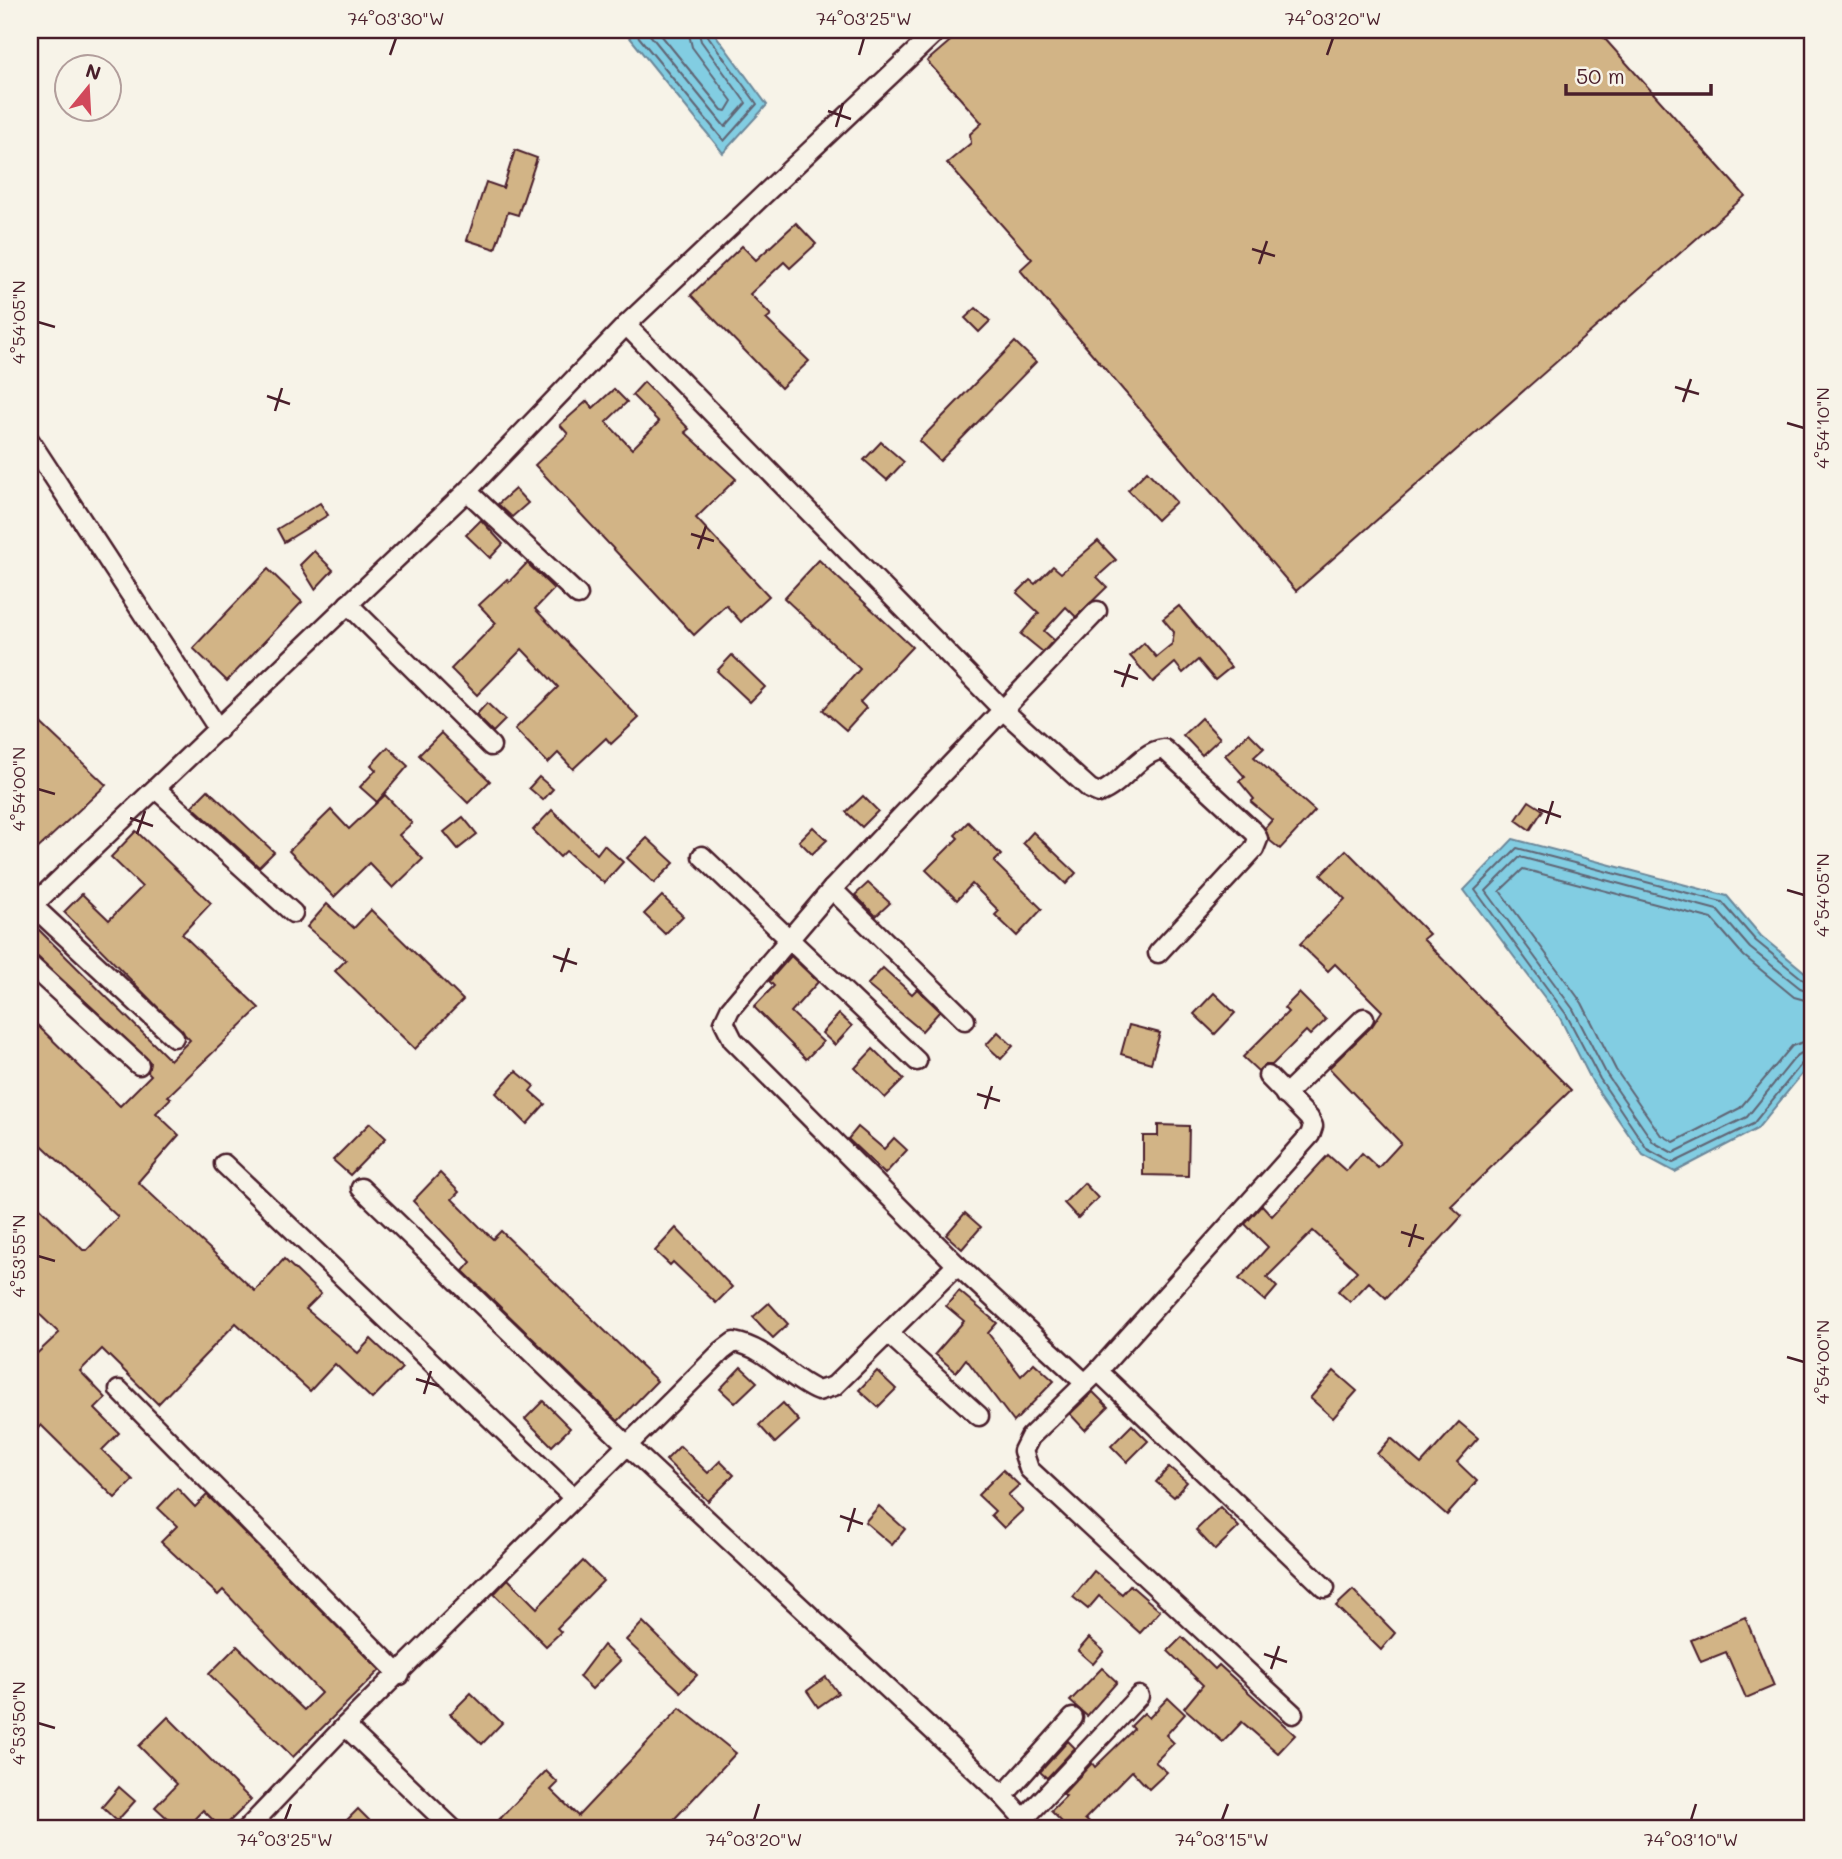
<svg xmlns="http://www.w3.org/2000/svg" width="1842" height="1859" font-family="Mali,sans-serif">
  <rect width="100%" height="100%" fill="#f7f3e8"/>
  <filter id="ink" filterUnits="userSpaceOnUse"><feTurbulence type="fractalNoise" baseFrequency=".0143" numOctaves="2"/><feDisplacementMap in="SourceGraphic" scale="14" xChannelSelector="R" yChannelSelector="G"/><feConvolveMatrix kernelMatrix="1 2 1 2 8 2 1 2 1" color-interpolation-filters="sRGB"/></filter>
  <g filter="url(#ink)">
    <g fill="#82cde2" stroke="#6c8799" stroke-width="2">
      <path d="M634,30h78l55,75 -44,48 -96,-119z"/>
      <path d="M1513,839l214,57 34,40 51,42v84l-55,67 -82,43 -32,-17 -50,-72 -33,-65 -96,-128z"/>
    </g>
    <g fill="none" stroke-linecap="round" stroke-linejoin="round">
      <g stroke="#606574" stroke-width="2">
        <path d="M637,30l1,6 86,105 33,-37 -49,-68 -1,-6"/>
        <path d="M646,30l79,97 21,-24 -45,-62 -3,-11"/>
        <path d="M657,30l65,80 4,1 6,-10 -40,-54 -4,-17"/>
        <path d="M1812,983l-7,-2 -49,-40 -34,-39 -205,-54 -42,42 91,124 34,65 47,70 26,14 80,-39 51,-63 8,-3"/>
        <path d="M1812,992l-12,-4 -50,-40 -33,-38 -197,-53 -34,34 87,118 34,66 46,67 20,11 74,-36 50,-62 15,-6"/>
        <path d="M1812,1002l-18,-5 -50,-41 -32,-37 -189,-50 -23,22 82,112 34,67 44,64 14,8 66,-34 52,-62 20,-7"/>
      </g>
    </g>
    <g fill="#d2b486" stroke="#4a1f2b" stroke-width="2">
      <path d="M963,30h634l148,166 -449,395 -276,-321 12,-11 -85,-96 24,-20 -1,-9 12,-11 -55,-62z"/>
      <path d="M515,150l22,8 -19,57 -10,-3 -13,37 -28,-9 19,-58 17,6z"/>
      <path d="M796,223l20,21 -26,24 -6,-6 -34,32 21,21 -5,4 43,42 -28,27 -90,-93 51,-49 14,14z"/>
      <path d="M976,308l14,13 -11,11 -14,-14z"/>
      <path d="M1015,342l21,20 -96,99 -21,-20z"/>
      <path d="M644,382l45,47 -4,3 51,47 -40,39 73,78 -28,26 -15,-17 -32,30 -159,-170 33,-31 -8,-9 27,-24 6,7 21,-19 13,13 -21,20 26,27 27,-27 -27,-27z"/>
      <path d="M881,442l23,20 -17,18 -23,-20z"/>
      <path d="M1147,471l29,31 -19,18 -29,-30z"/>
      <path d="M515,489l13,14 -16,14 -14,-13z"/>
      <path d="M320,503l8,12 -44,27 -7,-13z"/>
      <path d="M481,520l22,24 -13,14 -24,-23z"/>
      <path d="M1098,541l18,19 -19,17 10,10 -31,30 -10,-10 -22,24 10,9 -11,12 -22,-18 18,-21 -22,-20 13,-13 5,4 18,-18 8,7z"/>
      <path d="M314,551l19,19 -18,19 -15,-24z"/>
      <path d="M819,560l93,87 -52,55 6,6 -20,22 -23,-20 37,-41 -76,-71z"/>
      <path d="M527,563l27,26 -19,20 104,109 -28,26 -5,-6 -33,31 -15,-16 -10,10 -33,-34 43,-42 -36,-38 -45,46 -26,-26 45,-46 -17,-18 28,-26 2,3z"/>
      <path d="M268,569l34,33 -75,79 -34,-33z"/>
      <path d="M1179,606l52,61 -16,13 -17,-20 -15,13 -8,-10 -22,19 -23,-26 14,-13 12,14 16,-13 2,-12 -11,-13z"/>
      <path d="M732,655l33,32 -15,15 -33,-31z"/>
      <path d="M487,703l18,17 -12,12 -17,-17z"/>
      <path d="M30,713l76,72 -76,71z"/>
      <path d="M1201,718l19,20 -18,17 -19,-20z"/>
      <path d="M441,733l49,48 -22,22 -49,-48z"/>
      <path d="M1249,733l15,15 -10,9 61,54 -35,38 -11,-9 -4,-12 7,-8 -21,-18 3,-3 -15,-18 6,-4 -20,-22z"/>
      <path d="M388,747l20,19 -31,36 -17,-15 16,-17 -5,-5z"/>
      <path d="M539,777l14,12 -10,11 -14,-12z"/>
      <path d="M208,790l66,62 -15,15 -67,-61z"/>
      <path d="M385,795l27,28 -13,12 24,24 -30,29 -24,-25 -35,34 -45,-46 42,-41 18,19z"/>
      <path d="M863,796l15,15 -16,16 -16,-15z"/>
      <path d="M1529,801l14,9 -13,20 -14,-10z"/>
      <path d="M552,810l45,44 7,-9 19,17 -19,21 -38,-32 -6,6 -27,-27z"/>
      <path d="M463,817l14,17 -19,15 -14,-17z"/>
      <path d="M968,822l33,33 -7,7 48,47 -25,27 -22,-21 4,-4 -27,-27 -15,16 -31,-30 32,-32 -3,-3z"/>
      <path d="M813,827l14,13 -15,14 -13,-13z"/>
      <path d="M136,831l75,72 -29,31 77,74 -91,88 3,2 -15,15 23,22 -41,47 117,109 29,-32 37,35 -15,15 52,44 13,-14 31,29 -30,31 -37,-35 -25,27 -74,-68 -78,81 -56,-55 -22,22 26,27 -11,11 24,24 -17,17 31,30 -18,18 -74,-73 -11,12v-77l29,-27 -25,-24h-4v-111l53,52h4l31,-33 -88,-83v-116l90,88 31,-31 -3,-3 2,-10 -112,-105 -8,-3v-33l140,139 20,-20 -126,-128 18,-18 27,26 33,-33 -31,-30z"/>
      <path d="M1033,832l43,41 -10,11 -43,-41z"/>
      <path d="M647,838l27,25 -20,20 -27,-25z"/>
      <path d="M1346,850l83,84 -6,5 148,151 -120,116 11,10 -76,82 -17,-16 -19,20 -12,-11 19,-20 -44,-40 -46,46 10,10 -12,14 -26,-22 29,-32 -23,-23 17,-19 10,11 56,-61 18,16 16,-18 16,15 23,-25 -72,-75 43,-42 10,-15 -47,-47 -7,7 -28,-27 45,-45 -24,-24z"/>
      <path d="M868,883l22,20 -14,13 -21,-21z"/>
      <path d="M662,896l21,20 -18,18 -21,-20z"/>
      <path d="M327,904l27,24 17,-18 92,90 -48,49 -80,-78 11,-11 -39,-33z"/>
      <path d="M791,956l27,26 -27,30 32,30 -17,17 -52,-52 20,-21 -5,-5z"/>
      <path d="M883,968l29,26 5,-5 23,22 -18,20 -55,-46z"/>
      <path d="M1214,993l21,20 -20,21 -21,-20z"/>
      <path d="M1299,993l27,27 -16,15 -4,-4 -34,34h-7l-7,6 -15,-14 45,-45 -4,-4z"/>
      <path d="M839,1014l13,12 -17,19 -13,-12z"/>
      <path d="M1129,1025l31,8 -9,30 -30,-9z"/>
      <path d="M998,1032l15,14 -12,13 -15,-14z"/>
      <path d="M873,1049l31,30 -19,19 -30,-30z"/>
      <path d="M516,1071l18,15 -4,5 15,13 -18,20 -31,-31z"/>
      <path d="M370,1123l16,15 -36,37 -17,-15z"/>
      <path d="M1158,1125l31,1 -1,50 -45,-1v-39h15z"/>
      <path d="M858,1127l26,22 10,-11 13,12 -22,24 -37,-35z"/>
      <path d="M440,1173l19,19 -7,7 28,28 13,12 8,-8 156,150 -39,40 -155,-150 8,-9 -58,-61z"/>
      <path d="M1084,1183l14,15 -20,20 -14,-15z"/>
      <path d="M965,1213l16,14 -19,22 -16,-14z"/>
      <path d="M676,1228l56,59 -16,16 -43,-41 -3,3 -15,-14z"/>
      <path d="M959,1291l38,32 -9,10 33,43 13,-13 20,18 -40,41 -48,-63 -10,13 -21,-18 29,-33 -18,-15z"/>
      <path d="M769,1303l19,21 -15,14 -20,-21z"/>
      <path d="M741,1367l16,15 -22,21 -15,-14z"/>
      <path d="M877,1371l19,18 -18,18 -19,-17z"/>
      <path d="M1334,1371l23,20 -24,27 -23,-20z"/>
      <path d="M1093,1392l15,15 -23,23 -15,-16z"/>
      <path d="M543,1401l27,27 -18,18 -27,-27z"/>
      <path d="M783,1403l16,18 -24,22 -16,-18z"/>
      <path d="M1459,1422l19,16 -21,24 20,19 -30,34 -70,-61 14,-16 30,26z"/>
      <path d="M1132,1425l16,16 -21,21 -16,-16z"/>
      <path d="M680,1446l28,27 12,-12 14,14 -26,26 -42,-41z"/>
      <path d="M1169,1467l18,15 -13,15 -18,-15z"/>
      <path d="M1003,1470l16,15 -11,10 15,15 -19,18 -13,-13 4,-4 -17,-16z"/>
      <path d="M177,1488l18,19 12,-12 173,175 -87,87 -84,-83 28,-28 67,64 17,-17 -98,-103 -5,5 -57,-53 16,-16 -19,-18z"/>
      <path d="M879,1506l26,23 -13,16 -27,-23z"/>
      <path d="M1220,1507l19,20 -24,23 -19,-20z"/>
      <path d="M583,1561l20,20 -46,47 4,4 -15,14 -52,-52 14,-15 29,29z"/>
      <path d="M1094,1571l28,23 8,-9 30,26 -20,22 -41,-37 -11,13 -15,-12z"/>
      <path d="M1353,1590l42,43 -14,17 -45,-44z"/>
      <path d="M1745,1617l29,69 -28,12 -20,-46 -25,10 -10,-22z"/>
      <path d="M643,1622l54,53 -16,17 -55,-52z"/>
      <path d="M1182,1637l33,32 4,-4 76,70 -17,18 -36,-31 -19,20 -39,-34 19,-23 -35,-34z"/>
      <path d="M1089,1638l15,13 -11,13 -15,-13z"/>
      <path d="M603,1645l17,16 -28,28 -13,-12z"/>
      <path d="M1102,1668l15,14 -30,34 -17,-15z"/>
      <path d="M826,1677l12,16 -20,14 -11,-16z"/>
      <path d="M471,1693l31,30 -20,21 -32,-30z"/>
      <path d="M1168,1698l17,16 -19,21 8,8 -19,19 12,10 -18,17 -17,-18 -47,48 11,10h-27l-18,-18 15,-15 -3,-2 29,-31 3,4 39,-38 -3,-3 13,-13 5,5z"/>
      <path d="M680,1708l56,45 -71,76h-175l56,-58 12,12 -7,7 27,26z"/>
      <path d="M168,1717l83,83 -29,29 -19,-19 -18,19h-6l-24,-22 22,-23 -38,-38z"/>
      <path d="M1068,1741l7,7 -28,30 -7,-6z"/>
      <path d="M119,1787l16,14 -18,20 -15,-14z"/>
      <path d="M358,1809l20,20h-40z"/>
    </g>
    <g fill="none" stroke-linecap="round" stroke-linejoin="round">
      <defs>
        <g id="minor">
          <path d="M626,325l378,386 86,78 9,4c25,-9 39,-41 65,-44l91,84 3,6 -4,10 -96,104"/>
          <path d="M30,441l189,289"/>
          <path d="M467,491l111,104"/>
          <path d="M348,604l143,142"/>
          <path d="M156,789l137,124"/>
          <path d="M702,856l215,205"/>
          <path d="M832,889l133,131"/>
          <path d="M33,906l141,131"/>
          <path d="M30,908l437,-417 159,-166 312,-295"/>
          <path d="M30,965l109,100"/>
          <path d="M1268,1076l41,42 4,8 -3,9 -212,236 -68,66 -7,14 6,18 264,245"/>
          <path d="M1285,1095l79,-77"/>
          <path d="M224,1164l350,334"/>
          <path d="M361,1188l266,257 376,351 30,33"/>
          <path d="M889,1334l90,82"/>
          <path d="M1098,1371l227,217"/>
          <path d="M1085,1383l-128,-118 -224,-225 -9,-18 6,-13 102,-120 265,-278"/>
          <path d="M119,1390l281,285"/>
          <path d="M345,1726l108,103"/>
          <path d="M1003,1796l70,-78"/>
          <path d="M1023,1820l116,-124"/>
          <path d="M247,1829l98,-103 377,-375 12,-9c34,6 53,36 84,49l16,-5 123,-121"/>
        </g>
      </defs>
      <use href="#minor" stroke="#4a1f2b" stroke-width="23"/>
      <use href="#minor" stroke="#f7f3e8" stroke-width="18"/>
    </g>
  </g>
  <path fill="none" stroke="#4a1f2b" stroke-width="2.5" d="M390,55l6,-17M859,55l5,-17M1327,55l6,-17M828,111l23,8M836,127l7,-24M1252,249l23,7M1259,264l8,-23M38,322l17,5M1675,387l24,7M267,396l23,8M1683,402l8,-23M275,411l7,-23M1787,423l17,5M691,534l23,7M698,549l8,-23M1114,671l24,8M1122,687l8,-23M38,789l17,5M1538,809l23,8M130,818l23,8M1546,824l7,-23M137,834l8,-23M1787,890l17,5M553,956l24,8M561,972l8,-24M977,1094l23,7M985,1109l7,-23M1401,1232l23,7M1409,1247l7,-23M38,1256l17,5M1787,1357l17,5M416,1379l23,7M424,1394l7,-23M840,1516l23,8M848,1532l7,-24M1264,1654l23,8M1271,1669l8,-23M38,1723l17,5M285,1820l6,-16M754,1820l5,-16M1222,1820l6,-16M1691,1820l5,-16"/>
  <rect width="1842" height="1859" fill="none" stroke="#f7f3e8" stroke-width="77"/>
  <g transform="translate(88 88) rotate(18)"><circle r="33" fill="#f7f3e8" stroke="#b29e9c" stroke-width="2"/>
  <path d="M0-5L12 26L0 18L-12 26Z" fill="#d1495b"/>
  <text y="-10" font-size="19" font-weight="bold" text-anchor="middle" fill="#4a1f2b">N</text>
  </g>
  <path d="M1566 84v10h145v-10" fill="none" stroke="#4a1f2b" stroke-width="3.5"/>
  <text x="1576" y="84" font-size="21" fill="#4a1f2b" stroke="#f7f3e8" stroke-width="5" paint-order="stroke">50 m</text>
  <rect x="38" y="38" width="1766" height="1782" fill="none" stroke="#4a1f2b" stroke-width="2.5"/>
  <g font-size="18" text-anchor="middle" fill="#4a1f2b">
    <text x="396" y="25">74°03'30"W</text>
    <text x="864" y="25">74°03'25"W</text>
    <text x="1333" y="25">74°03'20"W</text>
    <text transform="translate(19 322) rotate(-90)" y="6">4°54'05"N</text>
    <text transform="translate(1823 428) rotate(-90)" y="6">4°54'10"N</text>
    <text transform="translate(19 789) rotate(-90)" y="6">4°54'00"N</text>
    <text transform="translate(1823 895) rotate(-90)" y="6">4°54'05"N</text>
    <text transform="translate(19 1256) rotate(-90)" y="6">4°53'55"N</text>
    <text transform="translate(1823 1362) rotate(-90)" y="6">4°54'00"N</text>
    <text transform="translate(19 1723) rotate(-90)" y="6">4°53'50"N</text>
    <text x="285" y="1846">74°03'25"W</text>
    <text x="754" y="1846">74°03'20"W</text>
    <text x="1222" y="1846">74°03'15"W</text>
    <text x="1691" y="1846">74°03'10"W</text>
  </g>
</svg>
